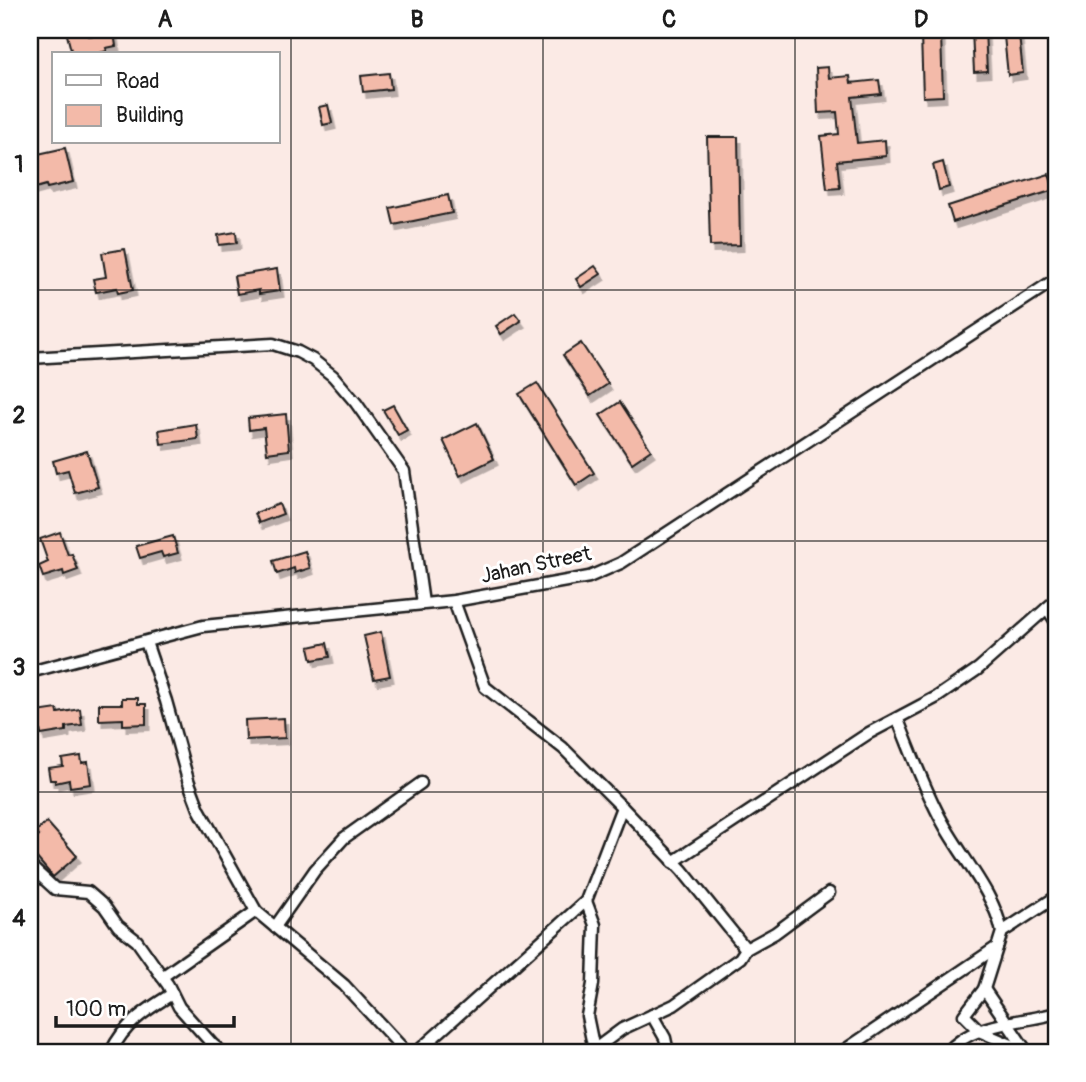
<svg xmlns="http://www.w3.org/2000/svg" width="1086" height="1082" font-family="Pangolin,sans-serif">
  <defs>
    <filter id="shadow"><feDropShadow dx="3.5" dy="6" stdDeviation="0" flood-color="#0004"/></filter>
  </defs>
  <rect width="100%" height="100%" fill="#fbeae5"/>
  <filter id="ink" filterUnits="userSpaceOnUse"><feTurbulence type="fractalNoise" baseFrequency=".0143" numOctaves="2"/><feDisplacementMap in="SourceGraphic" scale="14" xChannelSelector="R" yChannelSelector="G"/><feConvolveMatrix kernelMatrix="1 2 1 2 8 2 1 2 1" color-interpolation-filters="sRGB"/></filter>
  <g filter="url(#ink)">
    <g fill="#f3baa9" stroke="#1c1c1c" stroke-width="2" filter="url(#shadow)">
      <path d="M73,30h14l1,6 26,-3 2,13 -10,2 1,3 -12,3h-23l-6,-23z"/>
      <path d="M972,30h13l2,41 -13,1z"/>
      <path d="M941,34l2,62 -20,1 -2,-62z"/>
      <path d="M1019,35l4,38 -15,2 -4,-39z"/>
      <path d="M828,67l1,11 21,-2 1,7 28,-3 2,14 -29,3 5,46 28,-3 1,16 -49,5 3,27 -13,1 -6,-53 18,-2 -2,-22 -19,1 -2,-45z"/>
      <path d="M389,73l2,16 -28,3 -2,-16z"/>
      <path d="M328,105l4,18 -9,2 -4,-18z"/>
      <path d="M707,137h31l2,108 -30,1z"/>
      <path d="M65,148l8,34 -26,6 -1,-3 -14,4 -2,-29 9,-2 -1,-4z"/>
      <path d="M943,162l6,25 -10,3 -6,-25z"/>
      <path d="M1049,174l5,16 -101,32 -5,-16z"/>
      <path d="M448,195l4,18 -58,12 -4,-17z"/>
      <path d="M236,232l1,11 -18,2 -1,-10z"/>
      <path d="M125,249l8,41 -15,3 -1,-5 -21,4 -3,-13 13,-2 -4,-24z"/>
      <path d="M595,266l6,8 -20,13 -5,-8z"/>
      <path d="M277,269l3,22 -21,3v-4l-22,4 -3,-18z"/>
      <path d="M515,313l6,8 -20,13 -5,-8z"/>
      <path d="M581,343l27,41 -18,12 -27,-41z"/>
      <path d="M537,383l57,90 -18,12 -57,-91z"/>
      <path d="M620,402l31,48 -19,13 -32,-48z"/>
      <path d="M393,405l14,25 -9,5 -15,-25z"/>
      <path d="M286,414l3,36 -22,3 -3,-25 -15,2 -1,-12z"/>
      <path d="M477,423l17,36 -34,17 -17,-36z"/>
      <path d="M196,424l2,15 -37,5 -2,-14z"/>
      <path d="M87,451l11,36 -23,6 -7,-23 -12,3 -3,-12z"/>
      <path d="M279,504l4,10 -24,9 -4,-10z"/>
      <path d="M60,532l8,23 4,-1 6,16 -14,5 -1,-4 -20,6 -4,-11 9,-4 -8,-23z"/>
      <path d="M173,536l5,17 -15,4 -2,-5 -21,6 -4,-12z"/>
      <path d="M305,551l5,17 -15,5 -1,-5 -17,6 -4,-13z"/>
      <path d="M381,632l9,44 -16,3 -10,-43z"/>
      <path d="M327,643l3,14 -18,3 -3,-13z"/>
      <path d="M122,698h16v6h8v20l-23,1v-6l-24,1v-16h23z"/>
      <path d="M57,709l1,4 22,-4 2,16 -16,2v4l-25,4 -4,-23z"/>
      <path d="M284,718l1,20 -39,2 -1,-20z"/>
      <path d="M81,756l1,7 6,-1 3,22 -21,3 -1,-7 -14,3v-3h-5l-2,-12 15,-2 -1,-7z"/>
      <path d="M47,822l30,34 -24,21 -23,-27 5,-6 -2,-2 6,-6 -4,-4z"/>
    </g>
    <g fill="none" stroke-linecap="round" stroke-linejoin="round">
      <defs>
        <g id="street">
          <path d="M30,358l243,-14 25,8 15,8 20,16 23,27 48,68 19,132"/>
          <path d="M454,601l31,86 78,61 59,59 60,63 64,79"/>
          <path d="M1047,608l9,14"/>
          <path d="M146,642l20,59 22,79 11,29 57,102 88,74 62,67"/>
          <path d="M30,672l173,-46 251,-25 135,-24 32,-14 435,-284"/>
          <path d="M898,720c14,34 27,71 45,103 19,35 51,70 59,109l-18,57 -20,26 17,17 47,20"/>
          <path d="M673,862l196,-129 68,-36 41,-28 78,-69"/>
          <path d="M30,866l25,23 33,3 16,14 14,20 19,15 31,44 11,22 34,38 9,7"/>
          <path d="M586,901l9,24 -2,59 -6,32 7,34"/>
          <path d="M275,927l40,-57 29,-32 77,-55"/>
          <path d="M1002,932l54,-35"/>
          <path d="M162,977l94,-66"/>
          <path d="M984,989l41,60"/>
          <path d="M652,1015l13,23 3,14"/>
          <path d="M111,1052c13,-28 35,-42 61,-58"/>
          <path d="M417,1052l169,-151 36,-94"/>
          <path d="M591,1052l31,-23 52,-24 66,-47 6,-9 29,-16 54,-40"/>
          <path d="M842,1052l155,-105"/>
          <path d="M948,1052c24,-30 74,-29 108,-39"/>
        </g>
      </defs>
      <use href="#street" stroke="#1c1c1c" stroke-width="15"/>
      <use href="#street" stroke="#fff" stroke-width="10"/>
    </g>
  </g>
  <path fill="none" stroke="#1c1c1c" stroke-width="2" stroke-opacity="0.55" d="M291,30v1022M543,30v1022M795,30v1022M30,290h1026M30,541h1026M30,792h1026"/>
  <g text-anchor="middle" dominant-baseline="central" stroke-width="6" stroke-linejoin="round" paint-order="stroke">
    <g font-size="21" fill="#1c1c1c" stroke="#fff">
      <text transform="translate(536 565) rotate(-12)">Jahan Street</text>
    </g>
  </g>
  <rect width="1086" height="1082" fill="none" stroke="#fff" stroke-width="77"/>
  <rect x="52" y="52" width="228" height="91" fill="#ffffff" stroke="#a4a4a4" stroke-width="2"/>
  <rect x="66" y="75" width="35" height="10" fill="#ffffff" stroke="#a4a4a4" stroke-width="2"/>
  <text x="116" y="88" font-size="21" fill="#1c1c1c">Road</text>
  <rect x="66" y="105" width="35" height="21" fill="#f3baa9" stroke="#a4a4a4" stroke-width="2"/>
  <text x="116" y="122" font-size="21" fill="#1c1c1c">Building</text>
  <path d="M56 1016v10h178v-10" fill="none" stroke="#1c1c1c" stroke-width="3.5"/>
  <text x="66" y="1016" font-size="21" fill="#1c1c1c" stroke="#ffffff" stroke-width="5" paint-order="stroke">100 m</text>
  <rect x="38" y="38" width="1010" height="1006" fill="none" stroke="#1c1c1c" stroke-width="2.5"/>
  <g font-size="23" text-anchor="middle" font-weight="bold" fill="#1c1c1c">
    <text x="165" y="27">A</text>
    <text x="417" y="27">B</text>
    <text x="669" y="27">C</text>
    <text x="921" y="27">D</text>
    <text x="19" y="172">1</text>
    <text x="19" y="423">2</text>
    <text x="19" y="675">3</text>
    <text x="19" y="926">4</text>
  </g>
</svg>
